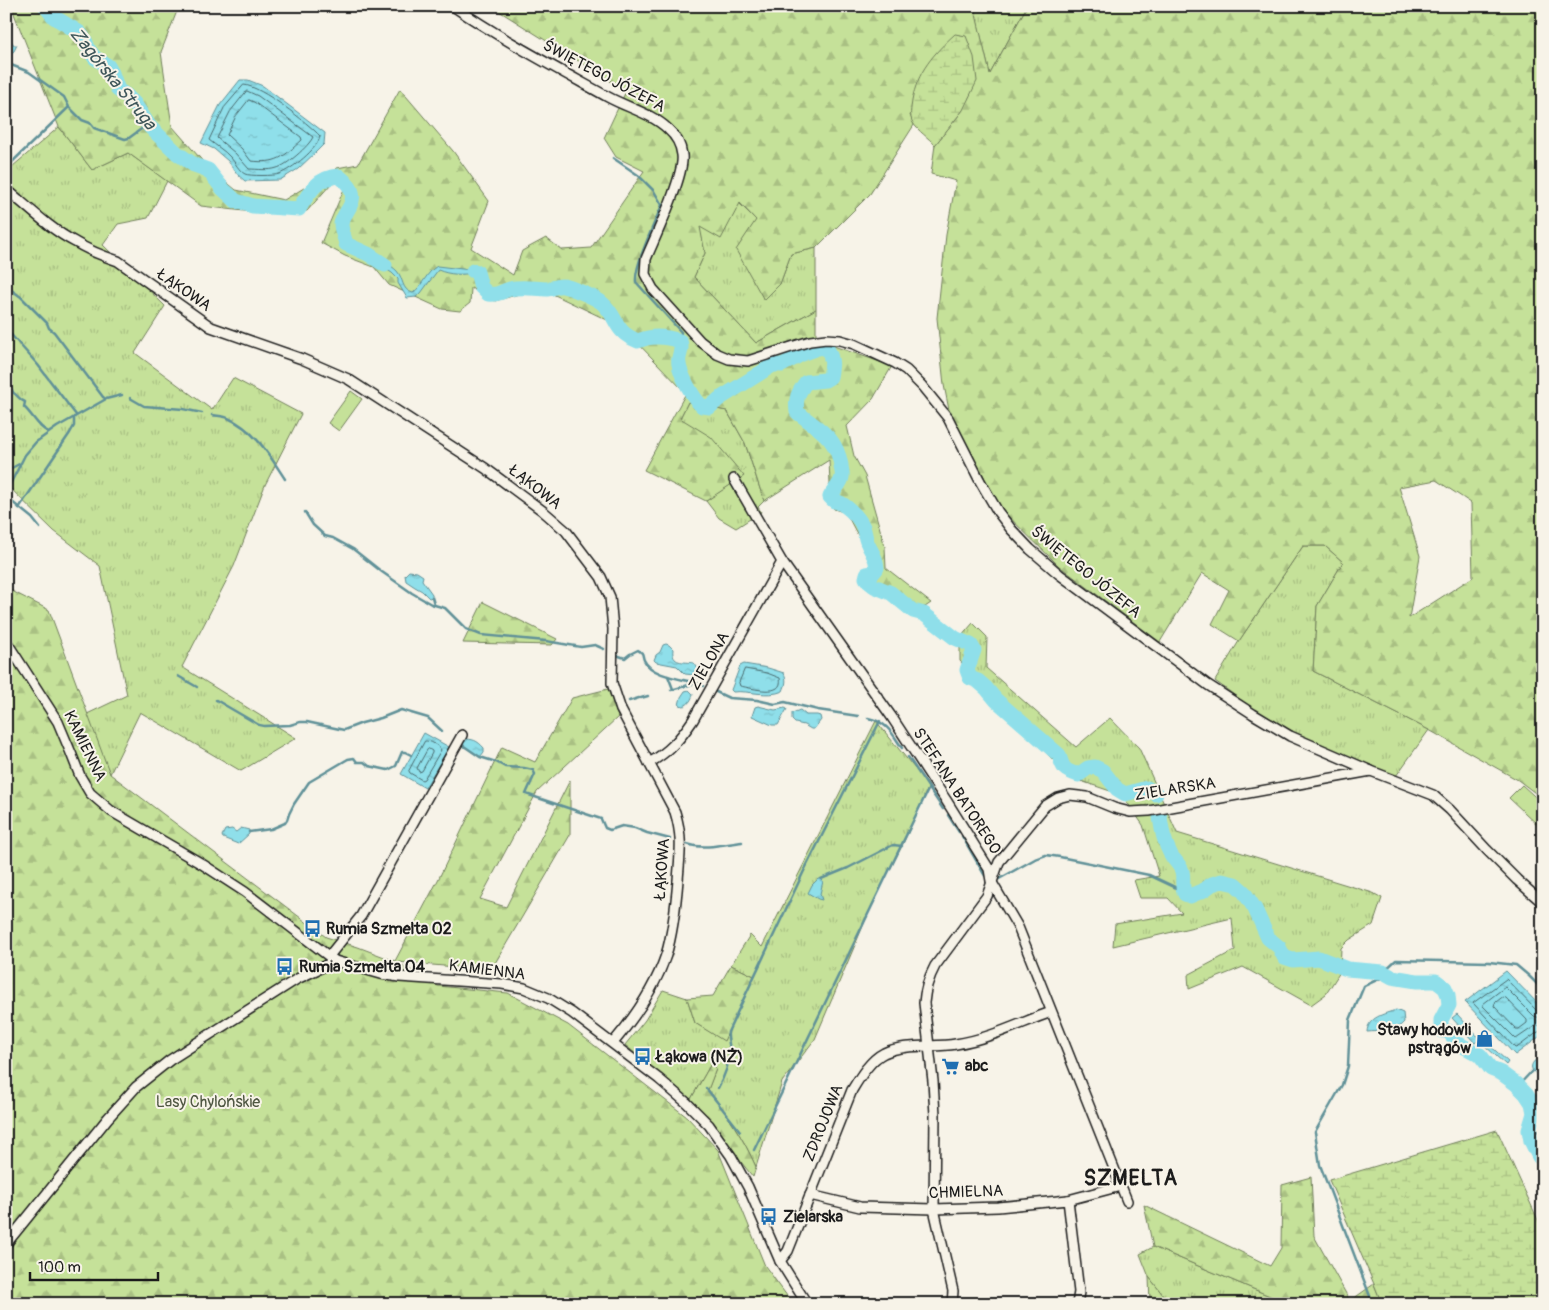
<svg xmlns="http://www.w3.org/2000/svg" width="1549" height="1310" font-family="Pangolin,sans-serif">
  <defs>
    <pattern id="grass-tufts" width="24" height="20" patternUnits="userSpaceOnUse" patternTransform="scale(1.25)"><rect width="24" height="20" fill="#c5e199"/><path d="M3 7l-1-3M5 7V3M7 7l1-3M15 17l-1-3M17 17v-4M19 17l1-3" fill="none" stroke="#a9c083"/></pattern>
    <pattern id="forest-firs" width="22" height="20" patternUnits="userSpaceOnUse" patternTransform="scale(1.25)"><rect width="22" height="20" fill="#c5e199"/><path d="M5 1l3.5 6h-7zM16 11l3.5 6h-7z" fill="#a9c083"/></pattern>
    <pattern id="wetland-marsh" width="20" height="14" patternUnits="userSpaceOnUse" patternTransform="scale(1.25)"><rect width="20" height="14" fill="#c5e199"/><path d="M1 5h8M5 5V1M11 12h8M15 12V8" fill="none" stroke="#a9c083"/></pattern>
    <pattern id="water-ripples" width="26" height="14" patternUnits="userSpaceOnUse" patternTransform="scale(1.25)"><rect width="26" height="14" fill="#8fdfea"/><path d="M2 4q2-2 4 0t4 0M15 11q2-2 4 0t4 0" fill="none" stroke="#7bbfc8"/></pattern>
  </defs>
  <rect width="100%" height="100%" fill="#f7f3e8"/>
  <filter id="ink" filterUnits="userSpaceOnUse"><feTurbulence type="fractalNoise" baseFrequency=".02" numOctaves="2"/><feDisplacementMap in="SourceGraphic" scale="10" xChannelSelector="R" yChannelSelector="G"/><feConvolveMatrix kernelMatrix="1 2 1 2 8 2 1 2 1" color-interpolation-filters="sRGB"/></filter>
  <g filter="url(#ink)">
    <g fill="url(#grass-tufts)" stroke="#707e5a">
      <path d="M974,6h53l-37,68 -16,-66z"/>
      <path d="M59,127l33,43 36,-17 39,28 -19,37 -30,6 -15,21 62,61 -30,47 77,57 21,-32 68,36 -36,71 -31,81 -52,101 114,71 -55,33 -101,-59 -30,62 -25,-59 42,-20 -27,-129 -46,-35 -48,-47v-312z"/>
      <path d="M739,203l17,17 7,79 17,-15 11,-30 25,-6v61l-60,34 -62,-66 11,-24 -6,-27z"/>
      <path d="M688,402l8,2 13,6 8,-1 10,2 18,32 19,58 -6,6 3,5 -25,16 -17,-10 -13,-17 37,-25 -63,-58z"/>
      <path d="M1303,546h22l18,16 -26,44 -4,65 116,59 -33,46 -102,-43 -42,-25 -37,-27 24,-40z"/>
      <path d="M973,623l14,14 -1,31 90,79 34,-29 29,30 38,85 196,60 9,5 -9,27 -24,15 -8,8 -1,24 -14,22 -15,11 -68,-38 -54,22 -1,-14 47,-25 -3,-32 -119,28 2,-22 67,-11 -14,-15h-28l-6,-18 25,-4 -16,-51 -21,-30 -53,-18 -109,-116v-23z"/>
      <path d="M876,721l53,65 -27,60 -30,59 -57,134 -33,43 -26,85c-12,-28 -29,-53 -48,-78l8,-20 -4,-7 -21,37 -66,-54 20,-25 18,-30 24,8 8,25 29,17 30,-64 -23,-11 19,-30 12,12z"/>
      <path d="M1153,1247l136,57h-119l-21,-27 -9,-23z"/>
    </g>
    <g fill="url(#forest-firs)" stroke="#707e5a" fill-rule="evenodd">
      <path d="M11,6h168l-18,46 11,74 34,39 30,25 48,10 53,-32 21,-4 42,-75 53,62 36,50 -18,47 42,27 9,-24 24,-13 16,12 29,-2 53,-77 -28,-14 -12,-19 22,-47 -135,-85h483l16,68 37,-68h516v793l-25,-19 -89,-50 -116,-59 4,-65 26,-44 -18,-16h-22l-64,95 -27,-17 17,-34 -27,-17 -42,69 -101,-76 -56,-55 -53,-96 -6,-30 -7,-67 9,-83 10,-54 -25,-7 4,-29 28,-35 -53,5 4,10 -44,69 -54,54 -25,6 -11,30 -16,16 -28,-50 20,-30 -16,-17 -19,36 -21,-12 5,26 -11,24 62,66 60,-34v31l76,26 -19,33 -26,27 7,30 11,20 20,71 1,21 45,35 -6,4 -27,-4 -27,-23v-22l-16,-28 -9,-17 -12,-4 -9,-13 5,-12 -1,-24 -65,41 -19,-58 -18,-32 -10,-2 -8,1 -9,-2 -4,-4 -8,-2 -8,16 31,19 33,39 -38,25 -62,-31 42,-77 -64,-66 -82,-39 -45,13 -24,-13 -1,15 -10,8 -18,-2 -53,-24 -15,-18 -29,-11 -24,-13 26,-61 -16,2 -24,27 -46,2 -60,-7 -73,-53 -36,17 -33,-43zM1436,480l35,23 2,74 -64,41 11,-62 -21,-69z"/>
      <path d="M6,588l43,22 61,164 216,163 32,10 37,14 43,-81 64,-133 33,15 37,-64 36,-9 10,28 -81,75 -57,107 26,8 64,-127v55l-79,135 -94,-8 41,24 70,7 60,32 119,92 31,33 47,116 28,38h-787z"/>
      <path d="M483,602l74,37 -5,6 -89,-2z"/>
      <path d="M731,965l23,11 -30,65 -29,-18 -8,-25 26,-2z"/>
      <path d="M712,1062l4,7 -8,21c19,24 36,49 48,77l-3,10 -62,-78z"/>
      <path d="M1311,1177l3,59 36,65 24,-17 8,20h-93l-136,-57 -9,-42 126,61 11,-18 1,-63z"/>
      <path d="M1149,1277l21,27h-20z"/>
    </g>
    <g fill="url(#wetland-marsh)" stroke="#707e5a">
      <path d="M955,34l11,2 8,21 3,24 -14,29 -28,35c-6,-7 -17,-14 -22,-22 -4,-7 -2,-14 -1,-22 5,-29 22,-48 43,-67z"/>
      <path d="M1497,1130l46,101v73h-161l-8,-20 -45,-104z"/>
    </g>
    <g fill="#c5e199" stroke="#707e5a">
      <path d="M351,391l11,8 -23,32 -11,-8z"/>
      <path d="M1522,785l21,19v18l-4,4 -30,-28z"/>
    </g>
    <g fill="url(#water-ripples)" stroke="#619198">
      <path d="M6,35l2,1 6,9h3l-3,6 -8,6z"/>
      <path d="M240,80h8l15,6 62,47 -1,11 -8,8 -18,17 -18,11 -35,1 -7,-6 -10,-14 -14,-12 -13,-6 19,-38z"/>
      <path d="M370,252c8,6 20,12 27,19 7,8 4,19 16,22 10,-8 13,-20 24,-27l42,5 5,15 -5,2 -5,-15c-13,2 -24,2 -36,-3l-17,23 -5,4 -9,1 -9,-15v-4l-6,-6 -25,-16z"/>
      <path d="M409,571l8,1 6,4 -1,4 10,14v3l-3,1 -7,-7 -7,-4 -9,-6 -1,-6z"/>
      <path d="M666,644l3,1 4,4c-2,16 11,12 21,14l3,4 -2,8 -10,-1 -8,-8 -21,-4 -2,-2 2,-5 4,-3 3,-7z"/>
      <path d="M744,664l24,4 16,5c3,7 2,11 -1,18 -16,7 -34,-1 -50,1l-2,-2 9,-24z"/>
      <path d="M689,690l4,4c-1,5 -4,10 -9,12l-5,-1 2,-8 4,-6z"/>
      <path d="M758,706l17,4 10,-2 2,1 -9,16h-6l-20,-9 3,-9z"/>
      <path d="M800,710l6,5h11l3,1 1,4 -7,9h-3l-7,-4 -9,-2 -3,-3v-7z"/>
      <path d="M424,733l25,14 -24,41 -24,-14z"/>
      <path d="M463,739c10,0 14,1 21,9v4l-4,5 -19,-13z"/>
      <path d="M241,828l8,2v4l-11,10 -15,-6 -1,-2 3,-6 7,-1 4,3z"/>
      <path d="M818,879h3l2,2 -3,13 2,6 -4,-1 -10,-6 4,-8z"/>
      <path d="M1506,971l37,38v25l-28,21 -50,-53z"/>
      <path d="M1396,1010l7,3 1,9c-7,10 -26,9 -37,10 1,-15 17,-18 29,-22z"/>
      <path d="M1457,1014l23,25 -5,4 -23,-25z"/>
      <path d="M1486,1042l22,20 -2,3 -22,-20z"/>
      <path d="M1543,1054v19l-7,1c-10,-8 -1,-14 7,-20z"/>
    </g>
    <g fill="none" stroke-linecap="round" stroke-linejoin="round">
      <g stroke="#4a6a6e" stroke-width="1">
        <path d="M244,85c17,1 64,38 76,51 -1,12 -29,34 -41,38 -4,2 -30,2 -34,0 -6,-3 -10,-12 -15,-17 -6,-7 -14,-11 -21,-17l15,-32z"/>
        <path d="M247,91l11,5 55,41c-4,9 -27,29 -36,31 -8,3 -20,1 -28,1l-14,-16 -18,-15 13,-26z"/>
        <path d="M249,100l5,2 47,35 1,3c-19,17 -24,24 -51,21l-9,-12 -15,-14 9,-19z"/>
        <path d="M745,669l22,4 13,5c4,20 -28,10 -40,8l-1,-3z"/>
        <path d="M425,741c5,-1 14,5 16,9l-17,29 -2,1 -12,-7 -1,-2z"/>
        <path d="M429,749l3,2v2l-10,18 -3,1 -2,-4 10,-18z"/>
        <path d="M1503,997l3,1 21,22v3l-8,6h-3l-22,-23 1,-3z"/>
        <path d="M1543,1012l-6,-1 -31,-32 -33,24 42,45 3,-1 20,-15 5,-1"/>
        <path d="M1543,1019l-9,-3 -29,-29 -22,17v2l33,33 19,-13 8,-1"/>
      </g>
      <g stroke="#619198" stroke-width="2.5">
        <path d="M6,67l5,-2 18,7 35,25 5,10 13,13 8,3 4,5 31,11 4,-1 19,-14"/>
        <path d="M613,158l25,17 16,16 8,14c-7,17 -28,61 -26,77l45,50 -1,9"/>
        <path d="M6,168l63,-61"/>
        <path d="M6,286l15,11 26,26 2,5 5,4 49,65 3,2 16,-4"/>
        <path d="M6,329l32,36 38,50"/>
        <path d="M6,379l7,13"/>
        <path d="M6,391c12,1 10,7 19,11l-1,5c9,8 15,22 25,25"/>
        <path d="M130,398l14,8 39,3 19,4"/>
        <path d="M212,415c5,1 12,1 16,3 27,12 42,38 57,61"/>
        <path d="M6,471l15,-8 4,-8 11,-13 21,-15 49,-28"/>
        <path d="M6,492l14,-27"/>
        <path d="M6,497l26,21 8,10"/>
        <path d="M19,508l51,-75 4,-7v-9"/>
        <path d="M305,512l8,13 12,11 8,2 20,11 29,23 30,21 19,11 14,4 21,21 15,6 65,6 35,6 14,-2 9,4"/>
        <path d="M432,597l2,7"/>
        <path d="M619,656l6,2 5,-4 8,-4 4,3c1,2 1,5 2,7 7,16 38,19 53,23l6,3"/>
        <path d="M178,676l19,11"/>
        <path d="M668,676l5,13"/>
        <path d="M671,690l25,-7"/>
        <path d="M714,691l15,7 28,2 18,4 10,-2 33,8 40,6"/>
        <path d="M641,698l7,-2"/>
        <path d="M216,700l43,25 5,1 26,-1 10,-3h7l37,8 18,-7 19,-5 20,-8 27,8 14,13"/>
        <path d="M629,701l10,-3"/>
        <path d="M868,718c19,4 24,15 34,30"/>
        <path d="M461,744l19,13 16,5 9,5 19,1 9,2 2,4 -9,20 75,25 4,9 5,2 12,-4 13,2 12,5 23,6"/>
        <path d="M908,757l35,52"/>
        <path d="M948,815l11,17"/>
        <path d="M249,832l22,-3 14,-6 2,-3 2,-6 5,-10 15,-22 39,-23 6,-1 3,4h7l5,4 19,4 8,-4 6,-14h3l6,3"/>
        <path d="M962,836l23,40"/>
        <path d="M687,844c17,6 38,0 55,-2"/>
        <path d="M821,879l27,-11 45,-23 9,1"/>
        <path d="M999,879l36,-20 11,-4 14,2 89,18 34,16"/>
        <path d="M1518,1086l14,-15"/>
        <path d="M706,1088l34,43"/>
        <path d="M718,1088c6,-11 11,-23 12,-36 0,-7 -3,-13 -2,-20l75,-159 77,-152"/>
        <path d="M1530,1100l13,-8"/>
        <path d="M1530,1136l13,-8"/>
        <path d="M754,1150l175,-362"/>
        <path d="M1539,1157l4,-3"/>
        <path d="M1373,1304l-53,-139 -5,-33 27,-47 6,-19 2,-46 14,-34 17,-8 2,-6 13,-12 93,2 27,3 13,11 14,14"/>
      </g>
      <g stroke="#8fdfea" stroke-width="15">
        <path d="M45,6l9,11 26,16 5,7 4,10 6,8 13,8 4,7 6,17 9,6 7,7 16,24 27,26 17,12 14,5 15,19 13,12 17,5 46,3c10,-17 19,-32 40,-33 10,8 18,17 11,30 -3,6 -8,12 -9,18 0,7 4,14 5,20l22,10 17,11"/>
        <path d="M473,271l4,1 4,15 7,7c13,1 11,-2 22,-5 12,-3 26,0 38,0 5,-1 11,-4 15,-3 7,1 34,12 39,17 17,14 10,28 36,38 13,-6 27,-5 42,0 4,10 -3,14 -1,23 1,10 15,36 23,42l8,1 9,-8 54,-34h9l22,-12 16,-6 8,3c5,10 4,16 2,27l-5,3 -19,2c-8,11 -11,16 -9,30 21,17 39,24 44,53 0,4 2,8 1,12 -1,8 -9,13 -12,20l4,4c10,1 25,16 29,26 2,5 2,10 4,15 4,11 9,12 10,26l-4,5 -6,1 -1,4 3,4 5,4 17,7 22,18 11,3 31,24 16,7 3,5 -7,20 3,8 8,3 8,7 10,12 63,55c4,14 5,15 19,20l10,-7 7,-1 8,4 14,18 8,5 22,-6 9,6"/>
        <path d="M1160,817c2,14 4,25 11,38 3,5 9,10 11,16 2,8 -1,16 3,23l5,2 14,-6 8,-6 10,-3 13,3 9,8 11,17 13,29 11,9 5,10 9,3 26,-2 28,11 36,3 9,5 25,4h19l9,7 3,7 1,10 -8,15v7l1,4h6l11,13 21,11 11,14 10,4 15,11 10,10 6,9 2,10 -5,17 2,11 8,16 4,1"/>
      </g>
      <defs>
        <g id="minor">
          <path d="M453,6c50,34 103,62 155,91 20,11 43,16 60,32 8,7 13,16 14,26 3,20 -27,82 -36,104l-1,15 8,15 47,52 17,13 12,5 19,2 62,-20 16,-2 14,1 14,4 41,19 11,7 16,16 26,32 32,63 18,31 13,17 19,20 29,25 149,111 45,29 37,22 81,35 62,24 17,15 37,40 30,30 26,23"/>
          <path d="M6,189c22,18 44,40 69,53 13,8 28,14 43,19l93,66 91,32 46,20 137,89 58,43 23,20 35,46 9,20 3,32 -1,54 9,27 54,102c8,26 5,41 3,68 -2,24 -5,52 -12,75 -11,33 -31,62 -53,88"/>
          <path d="M734,479l48,83 109,154 55,84 43,69 2,12 27,46 109,274"/>
          <path d="M6,641l52,81 13,31 9,23 10,17 21,18 91,53 43,28 90,69 46,13 18,3 103,7 22,4 24,10 24,15 87,66 28,24 22,22 22,31 17,31 32,74 27,43"/>
          <path d="M649,763c21,-12 31,-24 44,-43l89,-158"/>
          <path d="M329,956l32,-40 101,-181"/>
          <path d="M810,1195l50,12 74,2 64,-2 70,-7 53,-14"/>
          <path d="M1068,1200l11,92 -2,12"/>
          <path d="M6,1244l102,-126 28,-31 34,-27 39,-25 88,-56 38,-18"/>
          <path d="M780,1261l8,-10 64,-161c8,-13 18,-30 32,-37 22,-10 49,-5 72,-9 33,-5 64,-21 95,-32"/>
          <path d="M952,1304l1,-13 -19,-82 1,-94 -2,-34 -9,-78c1,-14 4,-24 11,-37l52,-70 12,-34 46,-56 13,-8 12,-3 17,2 27,11 16,4 19,-1 222,-40"/>
        </g>
      </defs>
      <use href="#minor" stroke="#1c1c1c" stroke-width="12"/>
      <use href="#minor" stroke="#f7f3e8" stroke-width="9"/>
    </g>
  </g>
  <defs>
    <symbol id="bus-bare" viewBox="-9 -9 18 18"><path d="M-5-6H5V4H4V6H2V4H-2V6H-4V4H-5ZM-3.5-4V0h7V-4ZM-3.5 1.2v1.5H-2V1.2ZM2 1.2v1.5H3.5V1.2Z" fill="#1f6fb2" stroke="#f7f3e8" stroke-width="2.5" paint-order="stroke"/></symbol>
    <symbol id="shop-bare" viewBox="-9 -9 18 18"><path d="M-5-2.5h2.3a2.7 3.5 0 0 1 5.4 0H5L5.5 6h-11ZM-1.5-2.5h3a1.5 2.3 0 0 0-3 0Z" fill="#1f6fb2" stroke="#f7f3e8" stroke-width="2.5" paint-order="stroke"/></symbol>
    <symbol id="supermarket-bare" viewBox="-9 -9 18 18"><path d="M-6-5.5h2.5l.6 2H6L4.5 2H-2.5L-4.4-4H-6ZM-1.5 3.2a1.3 1.3 0 1 0 .1 0ZM3 3.2a1.3 1.3 0 1 0 .1 0Z" fill="#1f6fb2" stroke="#f7f3e8" stroke-width="2.5" paint-order="stroke"/></symbol>
  </defs>
  <g fill-rule="evenodd">
    <use href="#bus-bare" x="300" y="916" width="25" height="25"/>
    <use href="#bus-bare" x="272" y="954" width="25" height="25"/>
    <use href="#shop-bare" x="1472" y="1026" width="25" height="25"/>
    <use href="#bus-bare" x="630" y="1044" width="25" height="25"/>
    <use href="#supermarket-bare" x="938" y="1054" width="25" height="25"/>
    <use href="#bus-bare" x="756" y="1204" width="25" height="25"/>
  </g>
  <g text-anchor="middle" dominant-baseline="central" stroke-width="4" stroke-linejoin="round" paint-order="stroke">
    <g font-size="16" fill="#1c1c1c" stroke="#f7f3e8">
      <text transform="translate(604 76) rotate(28)">ŚWIĘTEGO JÓZEFA</text>
      <text transform="translate(184 290) rotate(35)">ŁĄKOWA</text>
      <text transform="translate(535 487) rotate(38)">ŁĄKOWA</text>
      <text transform="translate(1086 572) rotate(39)">ŚWIĘTEGO JÓZEFA</text>
      <text transform="translate(709 661) rotate(-60)">ZIELONA</text>
      <text transform="translate(85 746) rotate(64)">KAMIENNA</text>
      <text transform="translate(1175 789) rotate(-9)">ZIELARSKA</text>
      <text transform="translate(957 791) rotate(57)">STEFANA BATOREGO</text>
      <text transform="translate(662 869) rotate(-86)">ŁĄKOWA</text>
      <text transform="translate(487 970) rotate(7)">KAMIENNA</text>
      <text transform="translate(823 1123) rotate(-68)">ZDROJOWA</text>
      <text transform="translate(966 1192) rotate(-2)">CHMIELNA</text>
    </g>
    <g font-size="16" font-weight="bold" fill="#1c1c1c" stroke="#f7f3e8" text-anchor="start">
      <text x="326" y="929">Rumia Szmelta 02</text>
      <text x="299" y="967">Rumia Szmelta 04</text>
      <text x="1471" y="1030" text-anchor="end">Stawy hodowli<tspan x="1471" dy="18">pstrągów</tspan></text>
      <text x="656" y="1057">Łąkowa (NŻ)</text>
      <text x="965" y="1066">abc</text>
      <text x="783" y="1217">Zielarska</text>
    </g>
    <g font-size="16" fill="#4f5742" stroke="#f7f3e8">
      <text x="208" y="1102">Lasy Chylońskie</text>
    </g>
    <g font-size="18" font-style="italic" fill="#3e565a" stroke="#f7f3e8">
      <text transform="translate(113 79) rotate(51)">Zagórska Struga</text>
    </g>
    <g font-size="21" font-weight="bold" letter-spacing="1" fill="#1c1c1c" stroke="#f7f3e8">
      <text x="1131" y="1178">SZMELTA</text>
    </g>
  </g>
  <rect width="1549" height="1310" fill="none" stroke="#f7f3e8" stroke-width="25"/>
  <rect x="12" y="12" width="1524" height="1285" fill="none" stroke="#1c1c1c" stroke-width="2" filter="url(#ink)"/>
  <path d="M30 1272v8h128v-8" fill="none" stroke="#1c1c1c" stroke-width="2.5"/>
  <text x="38" y="1272" font-size="15" fill="#1c1c1c" stroke="#f7f3e8" stroke-width="4" paint-order="stroke">100 m</text>
</svg>
